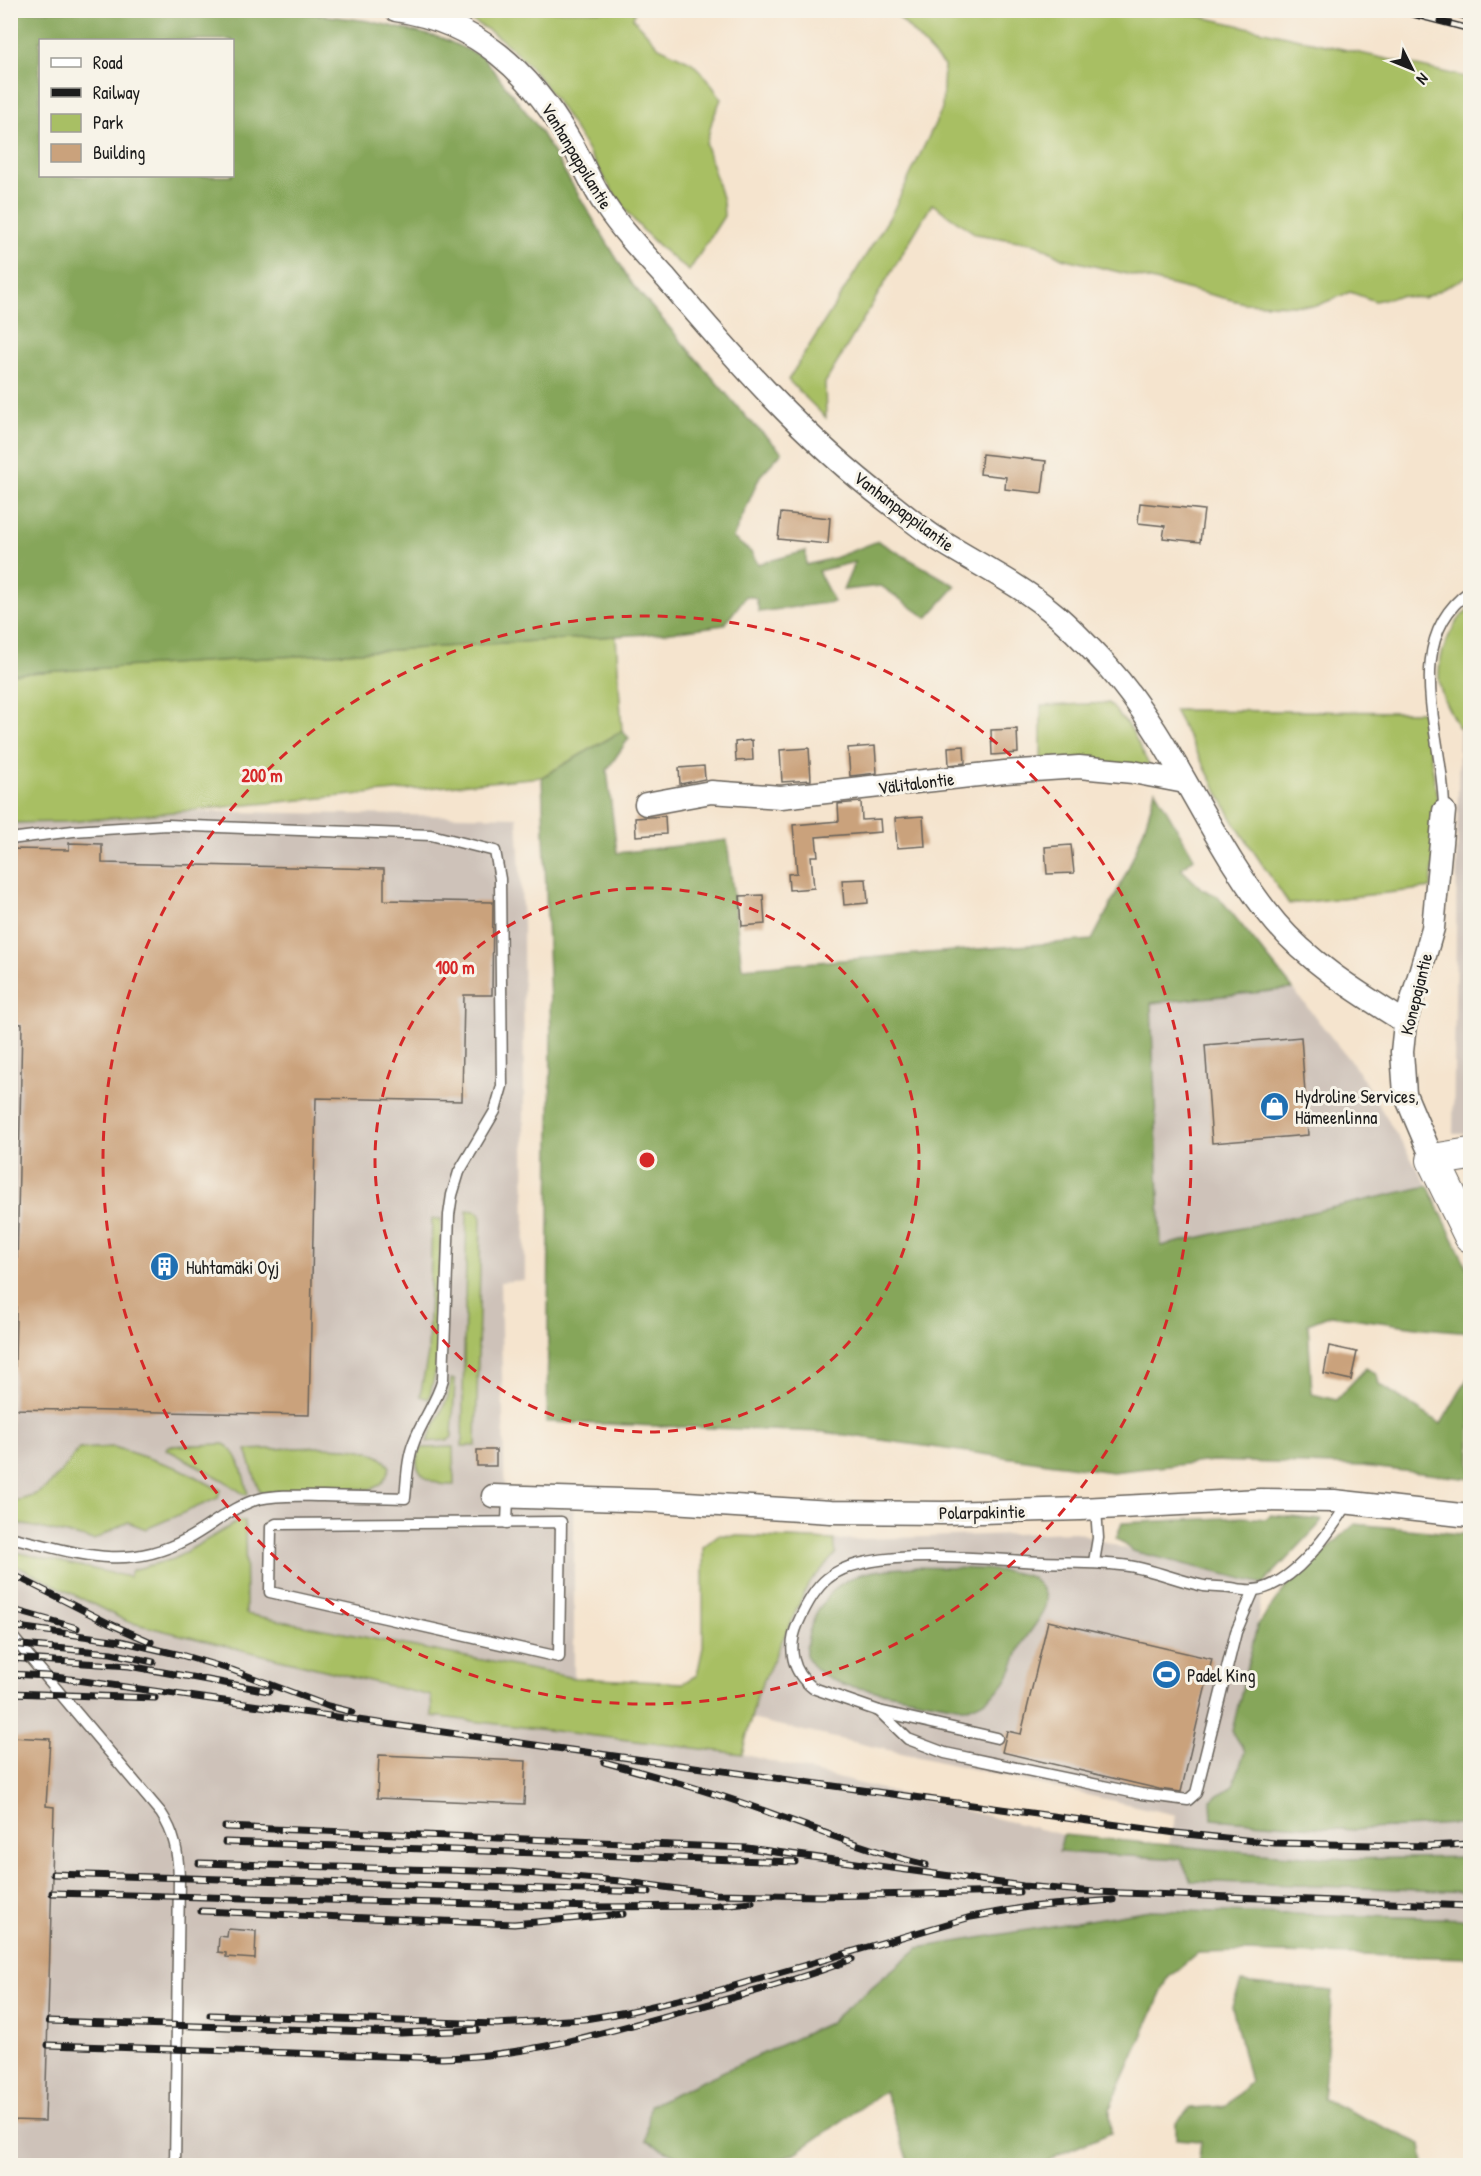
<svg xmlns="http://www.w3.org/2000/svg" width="1481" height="2176" font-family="'Patrick Hand',sans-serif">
  <rect width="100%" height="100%" fill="#f7f3e8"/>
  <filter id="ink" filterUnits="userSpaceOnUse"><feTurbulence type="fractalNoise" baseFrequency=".0167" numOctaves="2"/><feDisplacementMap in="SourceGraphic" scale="12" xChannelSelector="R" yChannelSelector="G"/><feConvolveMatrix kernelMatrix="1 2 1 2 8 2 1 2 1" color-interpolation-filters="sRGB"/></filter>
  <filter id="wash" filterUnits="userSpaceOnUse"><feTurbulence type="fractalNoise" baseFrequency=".008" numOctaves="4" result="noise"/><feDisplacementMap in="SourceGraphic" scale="24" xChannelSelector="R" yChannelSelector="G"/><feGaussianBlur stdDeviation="1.35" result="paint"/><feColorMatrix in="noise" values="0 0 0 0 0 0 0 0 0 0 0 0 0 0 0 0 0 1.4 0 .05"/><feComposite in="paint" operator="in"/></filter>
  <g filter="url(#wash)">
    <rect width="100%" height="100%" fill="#f5e4ce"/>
    <g fill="#cec2b9">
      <path d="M1459,728h11v406h-17z"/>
      <path d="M181,811l336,6 6,107 2,356 -25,2 5,224 69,3v169l-328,-64 -117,-37 -118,-26 -1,-728 58,-1z"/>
      <path d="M1293,989l65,82 70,115 -267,61 -10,-245z"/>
      <path d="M1076,1532l56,19 131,33 -6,42 -25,105 13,20 -12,35 -22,14 1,19 141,11 117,-7v34l-126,2 -134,-10 -41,-5 7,-29 -425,-96 6,-24 51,-110 28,-32 -2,-13z"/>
      <path d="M10,1563l118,59 303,74 1,20 310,38 321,81 -3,17 121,7 11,22 278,11v27l-320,-9 -232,38 -89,75 -179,82 -4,36 50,24h-685z"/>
    </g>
    <g fill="#a8bf64" stroke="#626e40" stroke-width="1.5">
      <path d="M445,11h190l-2,7 26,29 32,15 17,17 13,20 -9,22 -6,24 17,56 1,15 -35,55c-28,-21 -54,-46 -74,-76 -45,-68 -83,-161 -170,-184z"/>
      <path d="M893,11h283l294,67v200l-3,-1 -43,21 -26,-2 -23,5 -25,-9 -34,14 -72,-3 -182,-45 -25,-14 -61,-10 -44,-30 -107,179 1,35 -38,-38 103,-165 51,-106 2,-43z"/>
      <path d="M1470,607v121h-11c-6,-11 -13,-22 -17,-34 -10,-29 7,-68 28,-87z"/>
      <path d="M616,636l6,95 -80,46 -474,45 -57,1v-149z"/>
      <path d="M1109,703l22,26 21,42 -111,-5v-60z"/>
      <path d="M1174,710l250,2 15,98 -8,78 -142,16 -54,-80z"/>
      <path d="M467,1210l9,1 4,3 1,5 -5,227h-14z"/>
      <path d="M432,1219h9l-3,142 -9,38 -9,-3 8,-42z"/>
      <path d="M451,1379l4,1 -3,57 -4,3 -21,2 21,-45z"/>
      <path d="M224,1444c17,9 19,32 24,50l-3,1 -22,-15 -57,-31 2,-3z"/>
      <path d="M114,1447l67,22 39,21 -2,8 -72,31 -18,-7 -34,18 -83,-18v-21c34,-2 48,-27 68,-52z"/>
      <path d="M321,1447c22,1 56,-1 69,20 -4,12 -8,20 -21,22l-58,-1 -51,5 -14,-43z"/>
      <path d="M453,1447l1,38c-21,1 -48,-12 -32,-37z"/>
      <path d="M239,1521h6l1,93 328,64 109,5 14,-8 6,-28v-100l15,-12 116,5 2,13 -28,32 -51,110 -15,59 -310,-38 -1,-20 -303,-74 -117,-59v-12l118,26 3,-7 42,-11z"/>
    </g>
    <g fill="#86a65a" stroke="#51613b" stroke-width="1.5" fill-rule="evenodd">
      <path d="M11,11h279l79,10 73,17 41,19 54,69 95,158 116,135 34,33 -22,24 -27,62 18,14 7,12 48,-13v14l28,-7 44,-17 78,45 -29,32 -46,-32 -38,4 12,-28 -37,9 16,31 -75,10 -3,-14 -10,-2 -22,29 -60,8 -653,41zM40,40h192v136h-192z"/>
      <path d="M622,731l7,7 -22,32 10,83 110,-13 15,128 350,-28c26,-48 51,-97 63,-150l39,68 -13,11 21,20 16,7 75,93 -142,14 10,243 267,-60 42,88v58l-47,-4 -92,-13 -23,9 4,70 24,6 30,-32 11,7 2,9 62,40 29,-50v105l-108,-13 -149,-5 -101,11 -289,-40 -276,-10 4,-390 -9,-255z"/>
      <path d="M1270,1515l52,5 -3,5 -56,59 -131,-33 -16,-13 6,-15 121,-6 23,2z"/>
      <path d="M1355,1524l115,11v288l-117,7 -141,-11 -1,-19 22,-14 12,-35 -13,-20 25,-105 32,-43z"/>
      <path d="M914,1567c26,1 98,0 118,11 6,4 14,15 14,23 -1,14 -15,28 -22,40 -8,13 -11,33 -22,45 -9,11 -20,17 -34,22l-125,-23c-13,-6 -31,-15 -37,-29 -1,-4 0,-8 1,-13 4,-29 23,-58 51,-68 17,-6 38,-6 56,-8z"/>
      <path d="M1063,1835l147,14 134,10 126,-2v35l-279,-11 -10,-22 -122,-7z"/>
      <path d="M1150,1910l320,9v39l-227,-6 -45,1 -30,25 -58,130 1,25 -53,22 -14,10h-135l-24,-74 -88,61 -32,13h-69l-50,-24 4,-36 179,-82 89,-75z"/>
      <path d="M1241,1982l91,9 -9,108 98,45 3,21h-226l3,-24 -25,-2v-16l14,-15 36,-2 24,-24 -18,-76z"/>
    </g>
    <g id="blocks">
      <g fill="#caa27c">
        <path d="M982,454l64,7 -4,32 -37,-4 1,-12 -26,-3z"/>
        <path d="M1140,503l64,7 -4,32 -37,-4 2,-12 -27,-3z"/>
        <path d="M781,513l49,5 -2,26 -50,-5z"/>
        <path d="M1017,729l1,24 -26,2 -1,-25z"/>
        <path d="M752,740l1,20 -17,1 -1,-19z"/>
        <path d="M875,746l2,27 -27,3 -2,-28z"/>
        <path d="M964,746l1,17 -16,2 -1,-18z"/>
        <path d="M809,748l2,32 -29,2 -2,-32z"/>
        <path d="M704,766l1,13 -25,5 -1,-16z"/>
        <path d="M861,802l1,18 18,-1 1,13 -65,5 2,19h-7l3,32 -25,2 -1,-16 9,-1 -4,-48 46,-4 -1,-17z"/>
        <path d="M665,816l1,18 -30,2 -1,-18z"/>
        <path d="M923,816l2,30 -28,2 -2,-30z"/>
        <path d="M69,843l33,1v19l282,6v31l109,2 -1,93h-28l-2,106 -146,-3 -7,317 -295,-6 8,-385 -12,-1v-174l59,1z"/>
        <path d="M1071,845l3,28 -27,1 -2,-27z"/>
        <path d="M866,879l2,24 -24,2 -2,-25z"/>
        <path d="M763,895l2,29 -23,2 -2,-30z"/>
        <path d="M1301,1037l7,98 -96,8 -7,-98z"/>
        <path d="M1329,1346l28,6 -6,28 -27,-6z"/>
        <rect x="477" y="1450" width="19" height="16"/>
        <path d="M1048,1621l164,38 -31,133 -22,-3 -157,-37 5,-21 14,3z"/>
        <path d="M10,1737l40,2 -4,67 8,1 -9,314 -35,-1z"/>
        <path d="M379,1755l147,6 -2,43 -147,-6z"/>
        <path d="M228,1929l28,2 -1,28 -29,-2v-4l-8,-1 1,-16 8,1z"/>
      </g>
    </g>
  </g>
  <g filter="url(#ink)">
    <use href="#blocks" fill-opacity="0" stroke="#68625a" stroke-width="1.5"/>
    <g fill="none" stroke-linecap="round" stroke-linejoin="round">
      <defs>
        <g id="lane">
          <path d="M1444,811c1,-71 -46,-169 26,-220"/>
          <path d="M10,839l63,-8 94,-6 264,10 64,16 5,28 2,207 -7,25 -36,61 -7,23 -3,20 -6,164c-6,23 -21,41 -29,63 -7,17 -7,38 -9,56 -27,-1 -55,-1 -82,-2 -21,0 -43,-2 -64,3 -27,7 -47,27 -72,40 -63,34 -112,13 -177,-2"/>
          <path d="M561,1522l-2,135 -289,-65 1,-65 5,-3z"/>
          <path d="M507,1523l1,-26"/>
          <path d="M1094,1562l4,-24 -2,-30"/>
          <path d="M10,1634l151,179c14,21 17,40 18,65l-4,288"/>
          <path d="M879,1711l29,28 37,14 196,41 47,6 8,-7 40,-161 18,-42"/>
          <path d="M997,1738l-118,-27 -66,-23c-21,-16 -26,-40 -15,-65 7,-16 16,-34 30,-45 40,-33 163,-18 215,-16 29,1 57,0 86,4 25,4 50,15 75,20 9,1 18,1 27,2 7,1 16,3 23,2 38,-3 76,-58 94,-87"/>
        </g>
        <g id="street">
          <path d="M396,10c81,12 134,62 174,131 13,21 21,44 35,64 17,26 40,50 61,73 68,80 137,159 221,223 17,13 34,28 52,39 40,25 82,45 117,75 18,15 36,35 52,52 68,76 102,178 168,256 35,41 83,70 127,98l2,3"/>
          <path d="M646,804l65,-12 70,5 224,-25 74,-5 54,5 52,10"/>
          <path d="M1433,1160l-28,-66 -3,-42 3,-28 28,-96 11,-117"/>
          <path d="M493,1496l162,5 176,11 113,1 137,-4 179,-9 74,1 136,15"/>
        </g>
        <path id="secondary" d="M1470,1154l-37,6 37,76"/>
      </defs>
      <use href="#lane" stroke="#68625a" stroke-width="13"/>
      <use href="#street" stroke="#68625a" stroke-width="25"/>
      <use href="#secondary" stroke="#68625a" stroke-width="34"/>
      <use href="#lane" stroke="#fff" stroke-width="10"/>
      <use href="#street" stroke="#fff" stroke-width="22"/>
      <use href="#secondary" stroke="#fff" stroke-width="32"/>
      <defs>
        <g id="rail">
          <path d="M1397,10l73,19"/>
          <path d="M1443,10l27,8"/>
          <path d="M10,1573l98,50 43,19"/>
          <path d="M10,1609l67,19"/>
          <path d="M10,1626l110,15 61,14 51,15 96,36 24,6"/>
          <path d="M10,1644l101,9 42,9"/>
          <path d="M10,1658l119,8 140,25"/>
          <path d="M10,1674l38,2 501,71 627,86 99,10 152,3 43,-2"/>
          <path d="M10,1693l145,5"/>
          <path d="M604,1762c48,13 97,27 144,43 59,21 118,45 178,60"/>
          <path d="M225,1827l522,21 276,38 72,6 375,14"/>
          <path d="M225,1842l570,20"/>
          <path d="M199,1863l313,9 108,9 95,13 105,2 199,-4"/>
          <path d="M53,1874l596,18"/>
          <path d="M52,1893l542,14 115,-1 43,-4"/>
          <path d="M201,1911l313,13 109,-10"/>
          <path d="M210,2015l287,9 88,-5 42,-7 90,-21 254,-74 57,-10 85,-7"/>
          <path d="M49,2021l352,12 76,-3"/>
          <path d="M48,2045l394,13c83,-2 149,-22 228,-43 61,-17 123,-33 182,-56"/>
        </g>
      </defs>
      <use href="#rail" stroke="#1c1c1c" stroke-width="7"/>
      <use href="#rail" stroke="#f7f3e8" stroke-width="4.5" stroke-dasharray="14" stroke-linecap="butt"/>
    </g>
  </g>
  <g fill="none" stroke="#d62828" stroke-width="3" stroke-dasharray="10 8">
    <circle cx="647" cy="1160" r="272"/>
    <circle cx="647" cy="1160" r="544"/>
  </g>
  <defs>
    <symbol id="shop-disc" viewBox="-11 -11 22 22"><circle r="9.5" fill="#1f6fb2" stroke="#f7f3e8"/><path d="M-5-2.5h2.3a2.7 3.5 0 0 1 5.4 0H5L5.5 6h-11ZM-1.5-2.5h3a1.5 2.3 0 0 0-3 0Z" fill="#fff"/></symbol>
    <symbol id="building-disc" viewBox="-11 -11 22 22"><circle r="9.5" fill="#1f6fb2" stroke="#f7f3e8"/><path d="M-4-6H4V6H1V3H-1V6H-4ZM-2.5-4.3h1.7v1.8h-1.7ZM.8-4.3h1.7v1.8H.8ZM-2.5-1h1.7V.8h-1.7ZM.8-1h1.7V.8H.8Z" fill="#fff"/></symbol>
    <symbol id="stadium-disc" viewBox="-11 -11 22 22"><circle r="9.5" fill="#1f6fb2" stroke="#f7f3e8"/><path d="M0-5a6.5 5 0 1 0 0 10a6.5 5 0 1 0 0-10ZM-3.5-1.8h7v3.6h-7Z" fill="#fff"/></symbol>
  </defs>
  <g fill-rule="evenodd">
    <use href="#shop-disc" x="1258" y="1090" width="33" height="33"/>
    <use href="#building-disc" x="148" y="1250" width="33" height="33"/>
    <use href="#stadium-disc" x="1150" y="1658" width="33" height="33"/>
  </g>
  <g text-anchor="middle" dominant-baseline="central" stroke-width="6" stroke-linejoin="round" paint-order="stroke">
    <g font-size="18" fill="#1c1c1c" stroke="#f7f3e8">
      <text transform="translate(577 156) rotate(59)">Vanhanpappilantie</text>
      <text transform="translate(904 511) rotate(37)">Vanhanpappilantie</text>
      <text transform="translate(916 783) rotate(-7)">Välitalontie</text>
      <text transform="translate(1416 994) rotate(-76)">Konepajantie</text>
      <text transform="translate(982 1512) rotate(-1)">Polarpakintie</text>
    </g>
    <g font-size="18" fill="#1c1c1c" stroke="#f7f3e8" text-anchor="start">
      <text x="1295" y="1096">Hydroline Services,<tspan x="1295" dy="21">Hämeenlinna</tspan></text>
      <text x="186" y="1267">Huhtamäki Oyj</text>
      <text x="1187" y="1675">Padel King</text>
    </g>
  </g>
  <circle cx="647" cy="1160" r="9" fill="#d62828" stroke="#f7f3e8" stroke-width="3"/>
  <g font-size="18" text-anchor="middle" font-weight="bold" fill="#d62828" stroke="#f7f3e8" stroke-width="6" stroke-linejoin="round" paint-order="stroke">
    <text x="262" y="782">200 m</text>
    <text x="455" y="974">100 m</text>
  </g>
  <rect width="1481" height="2176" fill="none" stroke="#f7f3e8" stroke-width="36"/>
  <rect x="39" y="39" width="195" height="138" fill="#f7f3e8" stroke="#9f9d96" stroke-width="1.5"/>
  <rect x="51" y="58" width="30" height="9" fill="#ffffff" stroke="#9f9d96" stroke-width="1.5"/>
  <text x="93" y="69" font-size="18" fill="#1c1c1c">Road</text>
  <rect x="51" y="88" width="30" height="9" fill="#1c1c1c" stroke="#9f9d96" stroke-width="1.5"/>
  <text x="93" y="99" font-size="18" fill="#1c1c1c">Railway</text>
  <rect x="51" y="114" width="30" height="18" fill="#a8bf64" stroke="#9f9d96" stroke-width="1.5"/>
  <text x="93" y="129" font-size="18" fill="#1c1c1c">Park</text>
  <rect x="51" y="144" width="30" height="18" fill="#caa27c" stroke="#9f9d96" stroke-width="1.5"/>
  <text x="93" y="159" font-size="18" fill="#1c1c1c">Building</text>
  <g transform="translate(1412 69) rotate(133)" stroke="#f7f3e8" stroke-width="4.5" paint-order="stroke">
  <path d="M0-4.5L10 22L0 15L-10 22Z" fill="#1c1c1c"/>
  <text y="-9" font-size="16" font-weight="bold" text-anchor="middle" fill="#1c1c1c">N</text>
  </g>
</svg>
